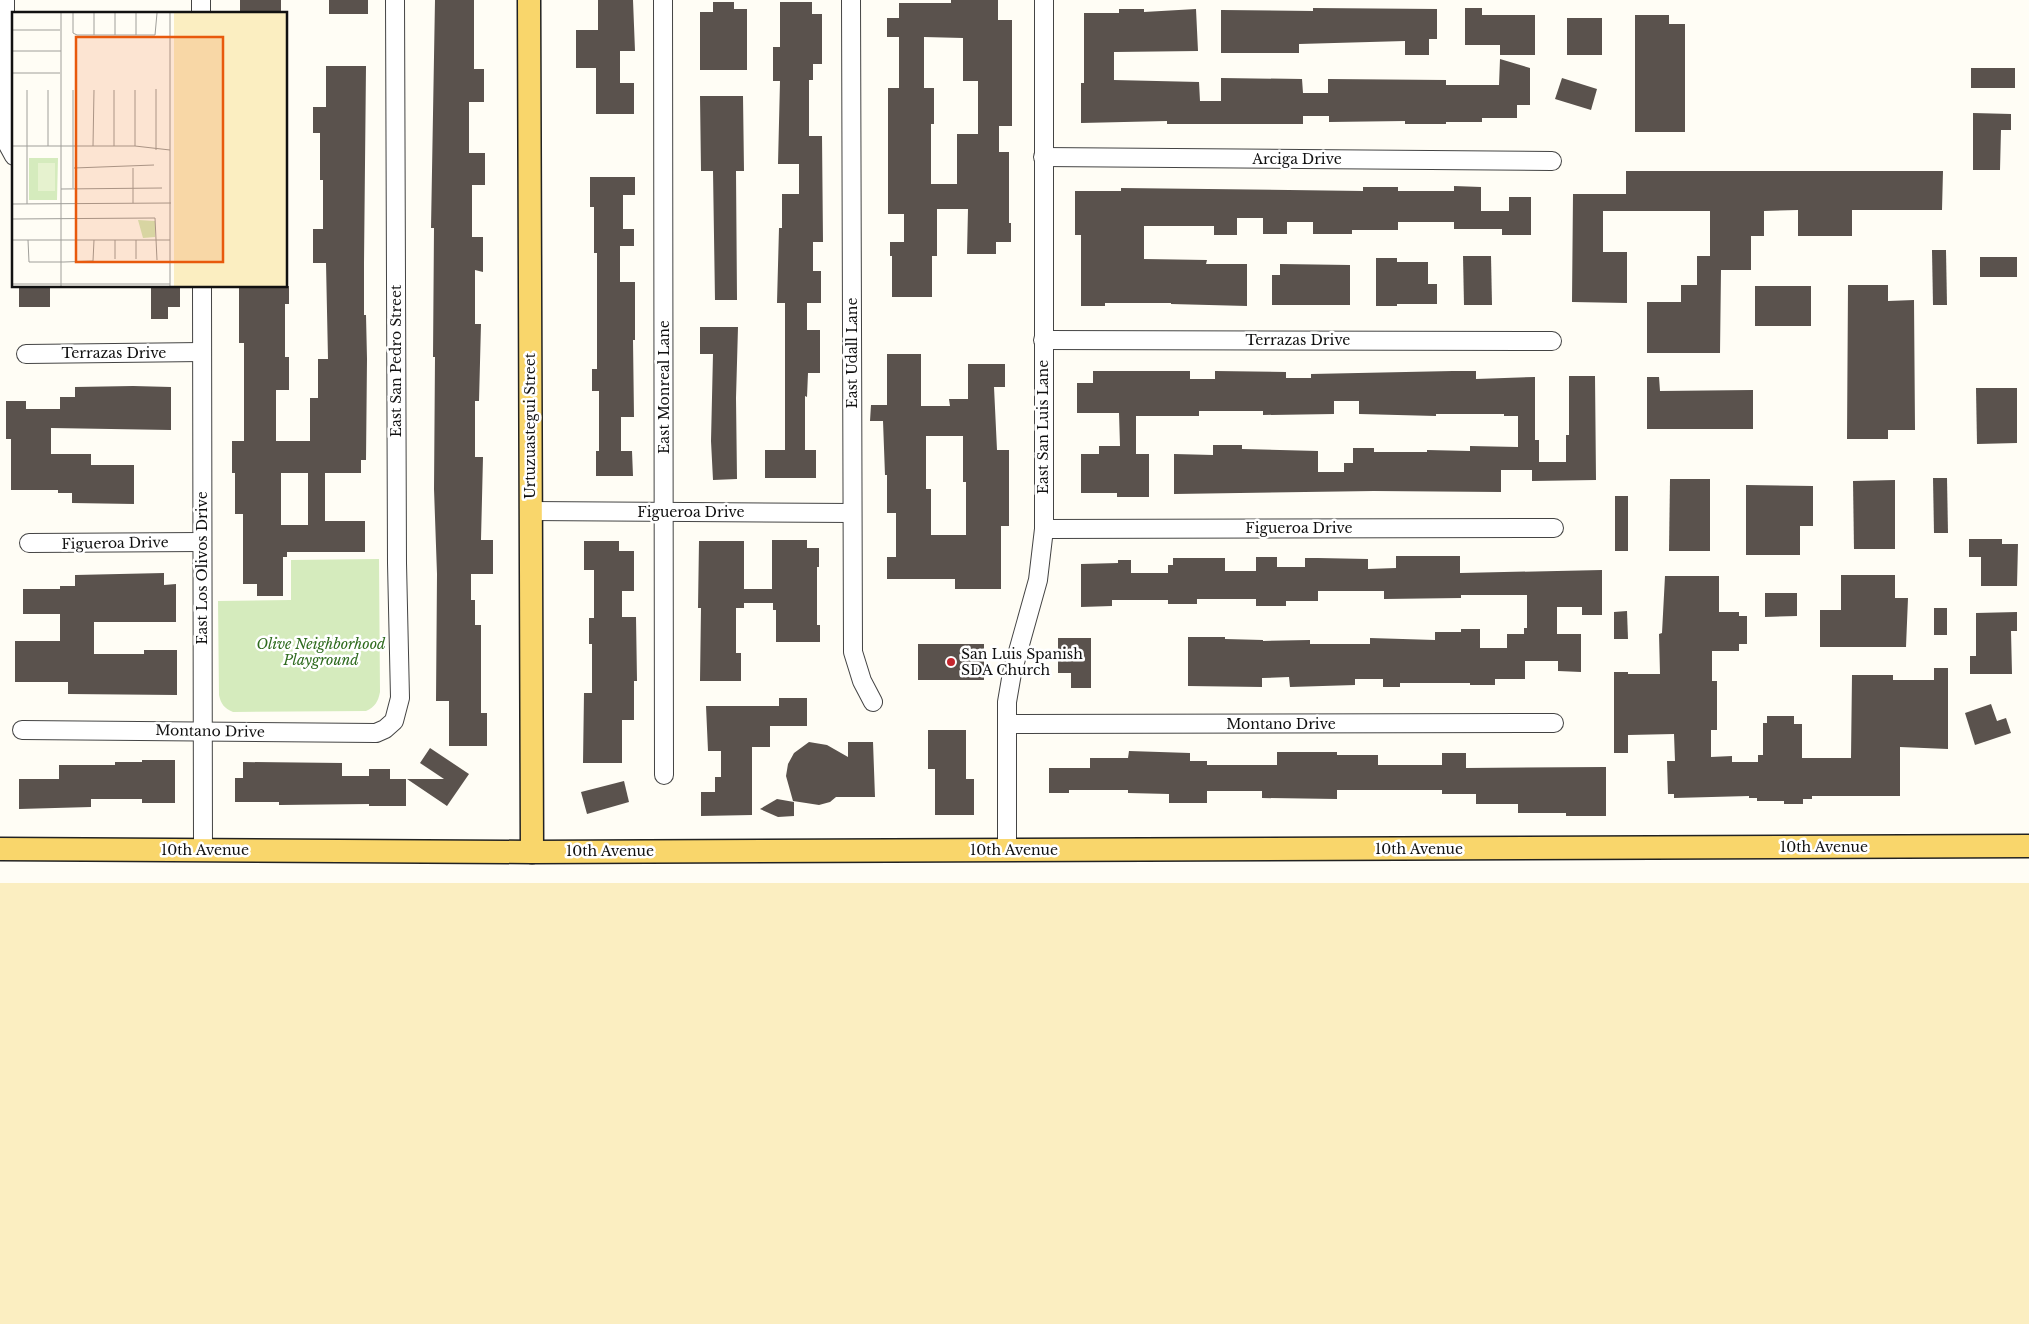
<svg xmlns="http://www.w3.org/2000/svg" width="2029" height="1324" font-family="'Libre Baskerville',serif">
  <rect width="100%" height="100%" fill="#fffdf5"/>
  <path fill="#d5ebbd" d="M379,559l1,133c-2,10 -5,15 -14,19l-133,1c-9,-4 -12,-8 -14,-17l-1,-94 73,-1v-40z"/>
  <rect fill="#fbeec1" x="0" y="883" width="2029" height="441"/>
  <g fill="#5a524d" fill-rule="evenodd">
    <rect x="240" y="0" width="41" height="14"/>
    <rect x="329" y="0" width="39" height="14"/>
    <path d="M435,0h39v69h10v33h-15v51h16v32h-13v52h11v35l-8,-2v54h6l-2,77h-4v56h8l-2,83h12v34h-22v26h4v25h6v88h6v33h-38v-45h-13l1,-127 -3,-85 1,-132h-2l1,-129h-3z"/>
    <path d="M598,0h35l2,51h-15v32h14v31h-38v-46h-20v-38h22z"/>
    <path d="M951,0h47v20h14v106h-13v26h10v71h2v19h-15v12h-29l1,-45h-31v47h-5v41h-40v-41h-2v-14h14v-28h-16v-126h11v-51h-12v-19h12v-15h52zM924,37l39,1v43h15v53h-21v50h-26v-60h3v-36h-10z"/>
    <path d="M713,2h21v7h13v61h-47v-58h13z"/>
    <path d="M780,2h32v12h10v50h-9v16h-4v56h13l1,106h-10v29h8v32h-14v27h13v43h-12l-1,24 -2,-1v54h11v28h-51v-28h20v-147h-8l2,-75h3v-34h17v-30h-21l2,-83h-7v-34h7z"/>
    <path d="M1313,8l124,1v30h-8v16h-24v-14l-106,3v9h-78v-43l92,1z"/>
    <path d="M1465,8h17v7h53v40h-35v-10h-35z"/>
    <path d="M1119,9h25v3l52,-3 2,42 -84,1v28l85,2 1,19h21v-23l81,1 1,14h25v-14l118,1v5h53l1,-26 30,9v37h-13v13h-35v4h-36v2h-41v-3l-76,1v-6h-26v8h-136v-3l-86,2v-40h3v-70h35z"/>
    <path d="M1635,15h34v9h16v108h-50z"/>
    <rect x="1567" y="18" width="35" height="37"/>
    <path d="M326,66h40l-2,197v52h2l1,44 -1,101h-5v13h-36v48h40v31h-78v5h-4v39h-26v-12h-14v-70h-8v-41h-3v-32h12v-98h-5v-57h50v18h-4v53h4v33h-13v51h34v-43h8v-39h10l-2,-96h-13v-34h10v-49h-3v-47h-7v-26h13zM281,473h27v52h-27z"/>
    <rect x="1971" y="68" width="44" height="20"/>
    <path d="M1562,78l35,11 -6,21 -36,-11z"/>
    <path d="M700,96h43l1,75h-8l1,129h-22l-2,-129h-12z"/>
    <path d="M1973,113l38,1v16h-10l-1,40h-27z"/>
    <path d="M1626,171h317l-1,39h-90v26h-54v-26l-34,1v25h-13v34h-30l-1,83h-73v-51h34v-17h16v-29h13v-45h-107v41h24v51l-55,-1 1,-108h53z"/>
    <path d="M590,177h45v18h-12v34h11v17h-14v36h15v58h-2l1,77h-13v34h11l1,25h-37v-25h3v-60h-7v-22h5v-116h-3v-46h-4z"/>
    <path d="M1454,186l27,1v24h28v-14h22v38h-29v-6h-48v-7h-56v8h-46v4h-39v-12h-26v12h-24v-16h-26v17h-23v-9h-70v33l63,1 -1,4h41v42l-76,-2v-1h-66v3h-24v-71h-6v-44h46v-3l242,3v-4h35v4h56z"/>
    <path d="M1932,250h14l1,55h-14z"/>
    <path d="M1463,256h28l1,49h-28z"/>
    <rect x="1980" y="257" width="37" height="20"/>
    <path d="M1376,258h21v4h31v22h9v20h-40v2h-21z"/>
    <path d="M1280,264l70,1v40h-78v-30h8z"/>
    <path d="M1848,285h40v16l26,-1 1,130h-27v9h-41z"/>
    <rect x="19" y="286" width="31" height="21"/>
    <path d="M151,286h29v21h-12v12h-17z"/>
    <rect x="1755" y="286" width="56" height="40"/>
    <path d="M700,327h38l-2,71 1,81 -24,1 -2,-39 2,-87h-13z"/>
    <path d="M887,354h34v52h29l-1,-7h19v-35h37v23h-11l3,63h12v76h-8v63h-46v-10h-68v-22h9v-44h-9v-38h-2l-2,-54h-13l1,-16h16zM926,436h37v46h3v53h-35v-46h-5z"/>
    <path d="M1093,371h97v8h25v-8l71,1v6h25v-4l142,-3h23v8l59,-2v63h4v22h27v-27h3v-59h26l1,104 -64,1v-11h-31v22l-127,-1 -200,3v-40l39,1v-10h29v4l76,2v21h26v-9h9v-15h21v4h53v-2l43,1v-5l48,1v-31h-14v-2h-68v2l-77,-2v-13h-25v13l-71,1v-4h-64v5h-63v38h13v43h-32v-4h-36v-39h18v-8h21l-1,-33h-42v-30h16z"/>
    <path d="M1647,377h12l1,14 93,-1v39h-106z"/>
    <path d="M133,386l38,1v43l-120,-2v26h40v11h43v39l-62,-1v-10h-14v-3h-47v-51h-5v-38h20v8h34v-12h15v-10z"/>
    <path d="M1976,388h41v55l-40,1z"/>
    <path d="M1933,478h14l1,55h-14z"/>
    <path d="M1670,479h40v72h-41z"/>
    <path d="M1895,480v69h-41l-1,-68z"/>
    <path d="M1746,485l67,1v40h-13v29h-54z"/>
    <rect x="1615" y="496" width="13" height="55"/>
    <path d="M1969,539h33v5h16l-1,42h-36v-29h-12z"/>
    <path d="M772,540h35v8h12v19h-2v58h3v17h-44v-32h-3v-7h-29v5h-8v45h5v28h-41l1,-73h-3l1,-67h45v48h28z"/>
    <path d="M584,541h35v10h15v40h-12v26h14l1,64h-3v39h-12v43h-39l1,-70h8v-49h-3v-26h5v-48h-10z"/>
    <path d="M1396,556h64v17l142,-3v45h-20v-8h-25v27h24v38l-23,-1v-10h-33v18h-30v6h-25v-2h-70v4h-17v-8h-28v6l-65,2 -1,-10 -27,1v9l-74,-1v-49h37v2l38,1v1l47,-1v4h60v-6l65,2v-8h26v-3h19v19h27v-14h17v-6h3v-33h-66v3l-77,1v-8h-66v10h-32v5h-30v-7h-59v5h-29v-4h-56v6l-31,1v-43l37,-1v-3h13v13h37v-8h5v-7h52v13h31v-14h21v10h28v-9h13l50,1v10l28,-1z"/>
    <path d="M164,573v12l12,-1v38h-82v32h50v-4h33v45l-109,-1v-12h-53v-41h45v-27h-37v-25h37v-3h15v-11z"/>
    <path d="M1841,575h54v23h13l-2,49h-86v-37h21z"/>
    <path d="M1665,576h54v36h20v4h8v28h-8v7h-27v30h5v49h-6v27l21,-1v6h26v-7h5v-32h4v-7h27v8h8v34h49l1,-83h41v5h41v-12h14v81l-48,-2v49h-88v3h-9v5h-19v-3h-27v-3h-8v-2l-75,2v-4h-6l-1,-33h8l-1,-27 -46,1v18h-14v-81h14v2h32l-1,-40 3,-1z"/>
    <path d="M1765,593h32v23l-32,1z"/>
    <rect x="1934" y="608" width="13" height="27"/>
    <path d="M1627,611l1,28h-14v-27z"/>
    <path d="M2017,612v19h-6l1,43h-42v-18h6v-43z"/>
    <path d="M1058,638h33v50h-20v-15h-13z"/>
    <rect x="918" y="644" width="66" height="36"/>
    <path d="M779,698h28v28h-37v21h-18v68l-51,1v-24h14v-15h6v-26h-13l-2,-45h73z"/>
    <path d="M1991,704l6,17 9,-3 5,15 -36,12 -10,-32z"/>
    <path d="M928,730h38v49h8v36h-39v-46h-7z"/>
    <path d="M809,742l18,3 21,12v-15h25l2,55h-39l-6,5 -11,3 -26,-4 -7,-25 2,-12 6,-11z"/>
    <path d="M430,748l39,26 -22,32 -40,-27h37l-24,-16z"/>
    <path d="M1129,751l61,2v8h17v4h70v-13h60v3h41v10h64v-12h24v15l140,-1v49h-40v-3h-48v-9h-42v-10h-34v-4h-105v9l-75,-1v-7h-55v12h-38v-9l-41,-1v-3h-59v3h-20v-25h41v-10h38z"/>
    <path d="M142,760h33v43h-33v-4h-51v8l-72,2v-30h40v-14h56v-3h27z"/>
    <path d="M243,762l99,1v13h27v-7h21v10h16v27h-37v-2l-90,1v-3h-44v-24h8z"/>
    <path d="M624,781l5,21 -42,12 -6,-22z"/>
    <path d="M777,799l17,3v14l-16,1 -18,-8z"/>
  </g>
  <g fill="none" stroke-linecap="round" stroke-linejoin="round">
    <defs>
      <g id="minor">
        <path d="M5,0v131l3,14 6,11"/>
        <path d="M201,0v14"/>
        <path d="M663,0l1,775"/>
        <path d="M851,0l2,652 9,29 11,21"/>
        <path d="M1043,157l509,4"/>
        <path d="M202,286l1,564"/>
        <path d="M1043,340l509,1"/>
        <path d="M26,354l176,-2"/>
        <path d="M530,511l322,2"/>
        <path d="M1044,529l510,-1"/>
        <path d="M29,543l173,-1"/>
        <path d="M1007,724l547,-1"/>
        <path d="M22,730l354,3 9,-4 9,-8 6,-23 -3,-135 -2,-563"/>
        <path d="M1007,849v-147l5,-29 26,-93 6,-51v-529"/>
      </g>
      <g id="major">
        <path d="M529,0l3,852"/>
        <path d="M0,849l532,3 1497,-6"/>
      </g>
    </defs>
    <use href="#minor" stroke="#444" stroke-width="20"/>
    <use href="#major" stroke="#222" stroke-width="25"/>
    <use href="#minor" stroke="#fff" stroke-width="18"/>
    <use href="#major" stroke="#f9d66b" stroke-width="22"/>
  </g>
  <circle fill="#c4262e" stroke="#fff" stroke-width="2" cx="951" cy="662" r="5"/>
  <g text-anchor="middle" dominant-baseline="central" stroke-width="5" stroke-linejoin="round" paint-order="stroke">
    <g font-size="14" fill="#111" stroke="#fff">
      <text x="1297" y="159">Arciga Drive</text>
      <text x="1298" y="340">Terrazas Drive</text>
      <text x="114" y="353">Terrazas Drive</text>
      <text transform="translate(852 353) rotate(-90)">East Udall Lane</text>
      <text transform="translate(396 361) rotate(-90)">East San Pedro Street</text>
      <text transform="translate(664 387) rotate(-90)">East Monreal Lane</text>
      <text transform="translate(530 426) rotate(-90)">Urtuzuastegui Street</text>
      <text transform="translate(1043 427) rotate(-90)">East San Luis Lane</text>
      <text x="691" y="512">Figueroa Drive</text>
      <text x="1299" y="528">Figueroa Drive</text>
      <text transform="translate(115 543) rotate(-1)">Figueroa Drive</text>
      <text transform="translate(202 568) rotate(-90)">East Los Olivos Drive</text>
      <text x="1281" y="724">Montano Drive</text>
      <text transform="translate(210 731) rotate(1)">Montano Drive</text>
      <text x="1824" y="847">10th Avenue</text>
      <text x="1419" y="849">10th Avenue</text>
      <text x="205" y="850">10th Avenue</text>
      <text x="1014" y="850">10th Avenue</text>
      <text x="610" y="851">10th Avenue</text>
    </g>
    <g font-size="14" font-style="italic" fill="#2f6b1f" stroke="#fff">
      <text x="321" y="644">Olive Neighborhood<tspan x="321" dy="16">Playground</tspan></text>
    </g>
    <g font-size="14" fill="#111" stroke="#fff" text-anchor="start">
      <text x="961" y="654">San Luis Spanish<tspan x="961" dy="16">SDA Church</tspan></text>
    </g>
  </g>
  <g transform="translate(12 12)">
    <rect width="275" height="275" fill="#fffdf5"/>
    <path d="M17,146h29l-1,42h-28zM126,208l17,1v16l-12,1z" fill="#d5ebbd"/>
    <path d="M162,1h113v273h-113z" fill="#fbeec1"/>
    <path d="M26,151h17v28h-17z" fill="#e6f2cf"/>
    <path fill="none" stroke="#a09f9a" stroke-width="1" d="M49,1v273M61,1v20l4,2h78l2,-22M103,1v22M124,1v22M158,1v273M0,18h48M82,23v-22M0,39h49M0,61h48M144,77v61M15,78v114M36,78v56M61,78v98M123,78v56M0,134h123l35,4M81,134l1,-56M102,134v-56M62,156l80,-3M49,177l101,-1M121,191v-35M0,192l159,-1M0,207l143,-1 2,42M0,228h158M16,228l1,22h35l29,-1 1,-21M103,228v19M124,228v19M0,272h158"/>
    <path fill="#e8590c" fill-opacity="0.15" stroke="#e8590c" stroke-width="2.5" d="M64,25h147v225h-147z"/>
    <rect width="275" height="275" fill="none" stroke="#111" stroke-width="2.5"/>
  </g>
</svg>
